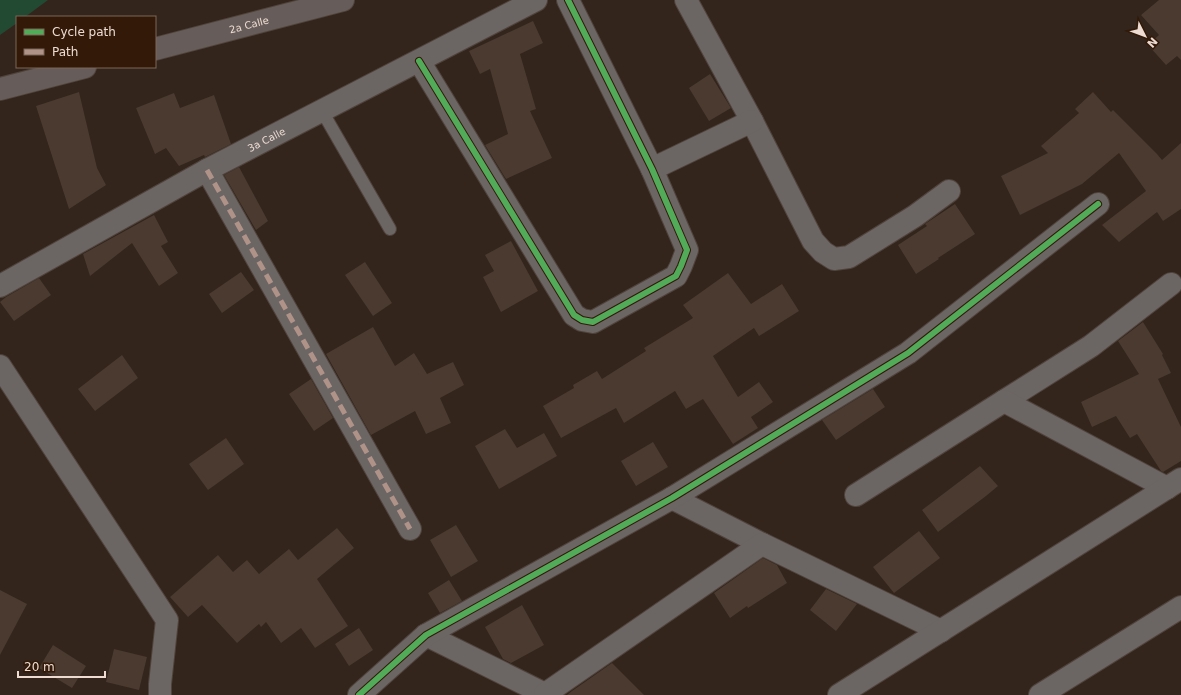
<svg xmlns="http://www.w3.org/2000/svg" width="1181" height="695" font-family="'DejaVu Sans',sans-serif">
  <rect width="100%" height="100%" fill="#33251c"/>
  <path fill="#224932" d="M0,0h48l-23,17h-8v6l-17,12z"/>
  <g fill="#4a3a30">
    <path d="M1159,0h22v60l-4,-4 -11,9 -18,-20 11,-10 -18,-20z"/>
    <path d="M533,21l10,22 -23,11 16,55 -6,2 22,47 -46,21 -21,-34 23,-11 -18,-65 -10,5 -11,-23z"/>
    <path d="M710,74l21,34 -22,13 -20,-33z"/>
    <path d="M79,92l18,76 9,17 -37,24 -33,-103z"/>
    <path d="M1093,92l18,20 2,-2 44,44 5,6 19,-17v66l-18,12 -6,-9 -38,30 -17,-17 44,-34 -27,-38 -37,31 -62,31 -19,-39 47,-23 -7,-7 38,-33 -4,-4z"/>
    <path d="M174,93l6,15 34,-13 17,49 -26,13 -1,-2 -25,11 -13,-18 -11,6 -19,-46z"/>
    <path d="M239,167l29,54 -12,9 -32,-55z"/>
    <path d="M955,204l20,30 -37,24 1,1 -23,15 -18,-29 29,-19 -2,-2z"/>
    <path d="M154,215l14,27 -7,4 17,27 -19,13 -27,-43 -42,33 -7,-22z"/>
    <path d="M511,241l27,50 -37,21 -18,-35 11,-6 -9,-16z"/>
    <path d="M365,262l27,41 -19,13 -28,-41z"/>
    <path d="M241,272l13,18 -32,23 -13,-19z"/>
    <path d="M728,273l23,31 31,-20 17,27 -40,25 -5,-8 -41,28 25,41 21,-15 14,20 -22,15 7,11 -25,16 -30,-45 -17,10 -11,-18 -51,32 -8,-15 -55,30 -18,-32 31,-18 -1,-3 24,-14 5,8 44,-28 -2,-3 49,-30 -10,-13z"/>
    <path d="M39,278l12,17 -37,26 -14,-19 6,-5z"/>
    <path d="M1143,322l20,32 -1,1 9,18 -13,6 23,48v34l-18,11 -2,-1 -24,-37 -7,4 -14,-22 -24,11 -11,-25 58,-28 -21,-33z"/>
    <path d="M373,327l22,39 19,-13 13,21 26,-12 11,23 -24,13 11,25 -25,11 -11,-23 -44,24 -45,-81z"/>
    <path d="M122,355l16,23 -43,33 -17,-22z"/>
    <path d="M311,379l22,39 -19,13 -25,-37z"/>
    <path d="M873,389l12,18 -49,33 -14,-20z"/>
    <path d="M505,429l12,19 27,-15 13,23 -58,33 -24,-43z"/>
    <path d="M226,438l18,26 -36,26 -19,-26z"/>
    <path d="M653,442l15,25 -32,19 -15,-25z"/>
    <path d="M980,466l18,20 -12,10 -48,36 -16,-22z"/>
    <path d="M456,525l22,36 -27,16 -21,-37z"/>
    <path d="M337,528l17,20 -37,31 31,47 -33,22 -14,-20 -20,15 -15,-21 -5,5 -2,-3 -22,19 -35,-38 -14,12 -18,-20 48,-42 15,17 14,-12 12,14 30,-25 9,11z"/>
    <path d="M919,531l21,27 -46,35 -21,-26z"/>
    <path d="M763,558l14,7 10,18 -39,25 -1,-2 -17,12 -16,-25z"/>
    <path d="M449,580l13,21 -22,12 -12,-20z"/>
    <path d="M826,589l31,15 -21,27 -26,-21z"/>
    <path d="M0,590l27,14 -27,51z"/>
    <path d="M522,605l22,40 -33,18 -8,-4 -18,-32z"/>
    <path d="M359,628l14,22 -24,16 -14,-22z"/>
    <path d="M53,645l33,21 -14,22 -33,-20z"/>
    <path d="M114,649l33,8 -8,33 -33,-8z"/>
    <path d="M612,663l32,32h-77l5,-4z"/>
  </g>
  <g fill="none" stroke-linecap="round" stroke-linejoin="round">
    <defs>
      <path id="service" d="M322,111l68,118"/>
      <g id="minor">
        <path d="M686,0l66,121 61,120 10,11 11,7 15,-2 66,-41 34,-25"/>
        <path d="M419,61l155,254 8,5 11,2 83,-46 5,-10 6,-16 -35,-81 -84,-169"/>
        <path d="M652,169l100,-48"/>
        <path d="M207,170l203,359"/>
        <path d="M0,366l167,254 -7,64v11"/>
        <path d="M1004,401l87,-55 80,-62"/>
        <path d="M856,495l148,-94 163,87"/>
        <path d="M672,498l90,46"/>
        <path d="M426,635l121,60"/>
        <path d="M545,694l217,-150 179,87"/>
        <path d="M359,695l67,-60 246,-137 236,-145 190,-149"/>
        <path d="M839,695l342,-216"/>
        <path d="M1040,695l141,-88"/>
      </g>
      <g id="tertiary">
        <path id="s1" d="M0,286l207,-116 329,-170"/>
      </g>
      <g id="secondary">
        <path id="s2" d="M155,49l188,-49"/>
        <path d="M0,89l85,-22"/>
      </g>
    </defs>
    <use href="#service" stroke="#4f433b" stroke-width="14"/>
    <use href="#minor" stroke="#4f433b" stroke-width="24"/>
    <use href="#tertiary" stroke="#4f433b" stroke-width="24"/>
    <use href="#secondary" stroke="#4f433b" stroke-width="24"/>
    <use href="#service" stroke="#6b6563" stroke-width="12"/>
    <use href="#minor" stroke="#6b6563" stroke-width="22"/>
    <use href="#tertiary" stroke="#6b6563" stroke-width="22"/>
    <use href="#secondary" stroke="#665c59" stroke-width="22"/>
    <path stroke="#af9288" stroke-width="5" stroke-dasharray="10 5" stroke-linecap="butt" d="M207,170l203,359"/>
    <defs>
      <g id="cycleway">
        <path d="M419,61l155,254 8,5 11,2 83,-46 5,-10 6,-16 -35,-81 -84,-169"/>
        <path d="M359,695l67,-60 246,-137 236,-145 190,-149"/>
      </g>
    </defs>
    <use href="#cycleway" stroke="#321908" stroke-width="8"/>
    <use href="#cycleway" stroke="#51ab58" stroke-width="6"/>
  </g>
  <g text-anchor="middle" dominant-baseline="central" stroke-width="3.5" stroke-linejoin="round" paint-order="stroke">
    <g font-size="10" fill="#eedcd2" stroke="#321908">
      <text stroke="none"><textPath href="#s2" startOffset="97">2a Calle</textPath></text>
      <text stroke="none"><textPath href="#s1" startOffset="304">3a Calle</textPath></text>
    </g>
  </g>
  <rect x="16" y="16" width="140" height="52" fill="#321908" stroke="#7d6759"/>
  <rect x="24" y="29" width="20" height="6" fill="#51ab58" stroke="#7d6759"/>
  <text x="52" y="36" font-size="12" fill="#eedcd2">Cycle path</text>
  <rect x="24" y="49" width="20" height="6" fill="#af9288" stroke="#7d6759"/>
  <text x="52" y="56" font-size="12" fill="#eedcd2">Path</text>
  <g transform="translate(1145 36) rotate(132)" stroke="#321908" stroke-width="3" paint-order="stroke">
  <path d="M0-3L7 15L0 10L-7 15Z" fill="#eedcd2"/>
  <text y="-6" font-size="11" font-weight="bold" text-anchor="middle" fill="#eedcd2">N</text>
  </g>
  <path d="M18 671v6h87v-6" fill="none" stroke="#eedcd2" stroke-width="2"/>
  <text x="24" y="671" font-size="12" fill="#eedcd2" stroke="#321908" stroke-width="3" paint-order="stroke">20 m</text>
</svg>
